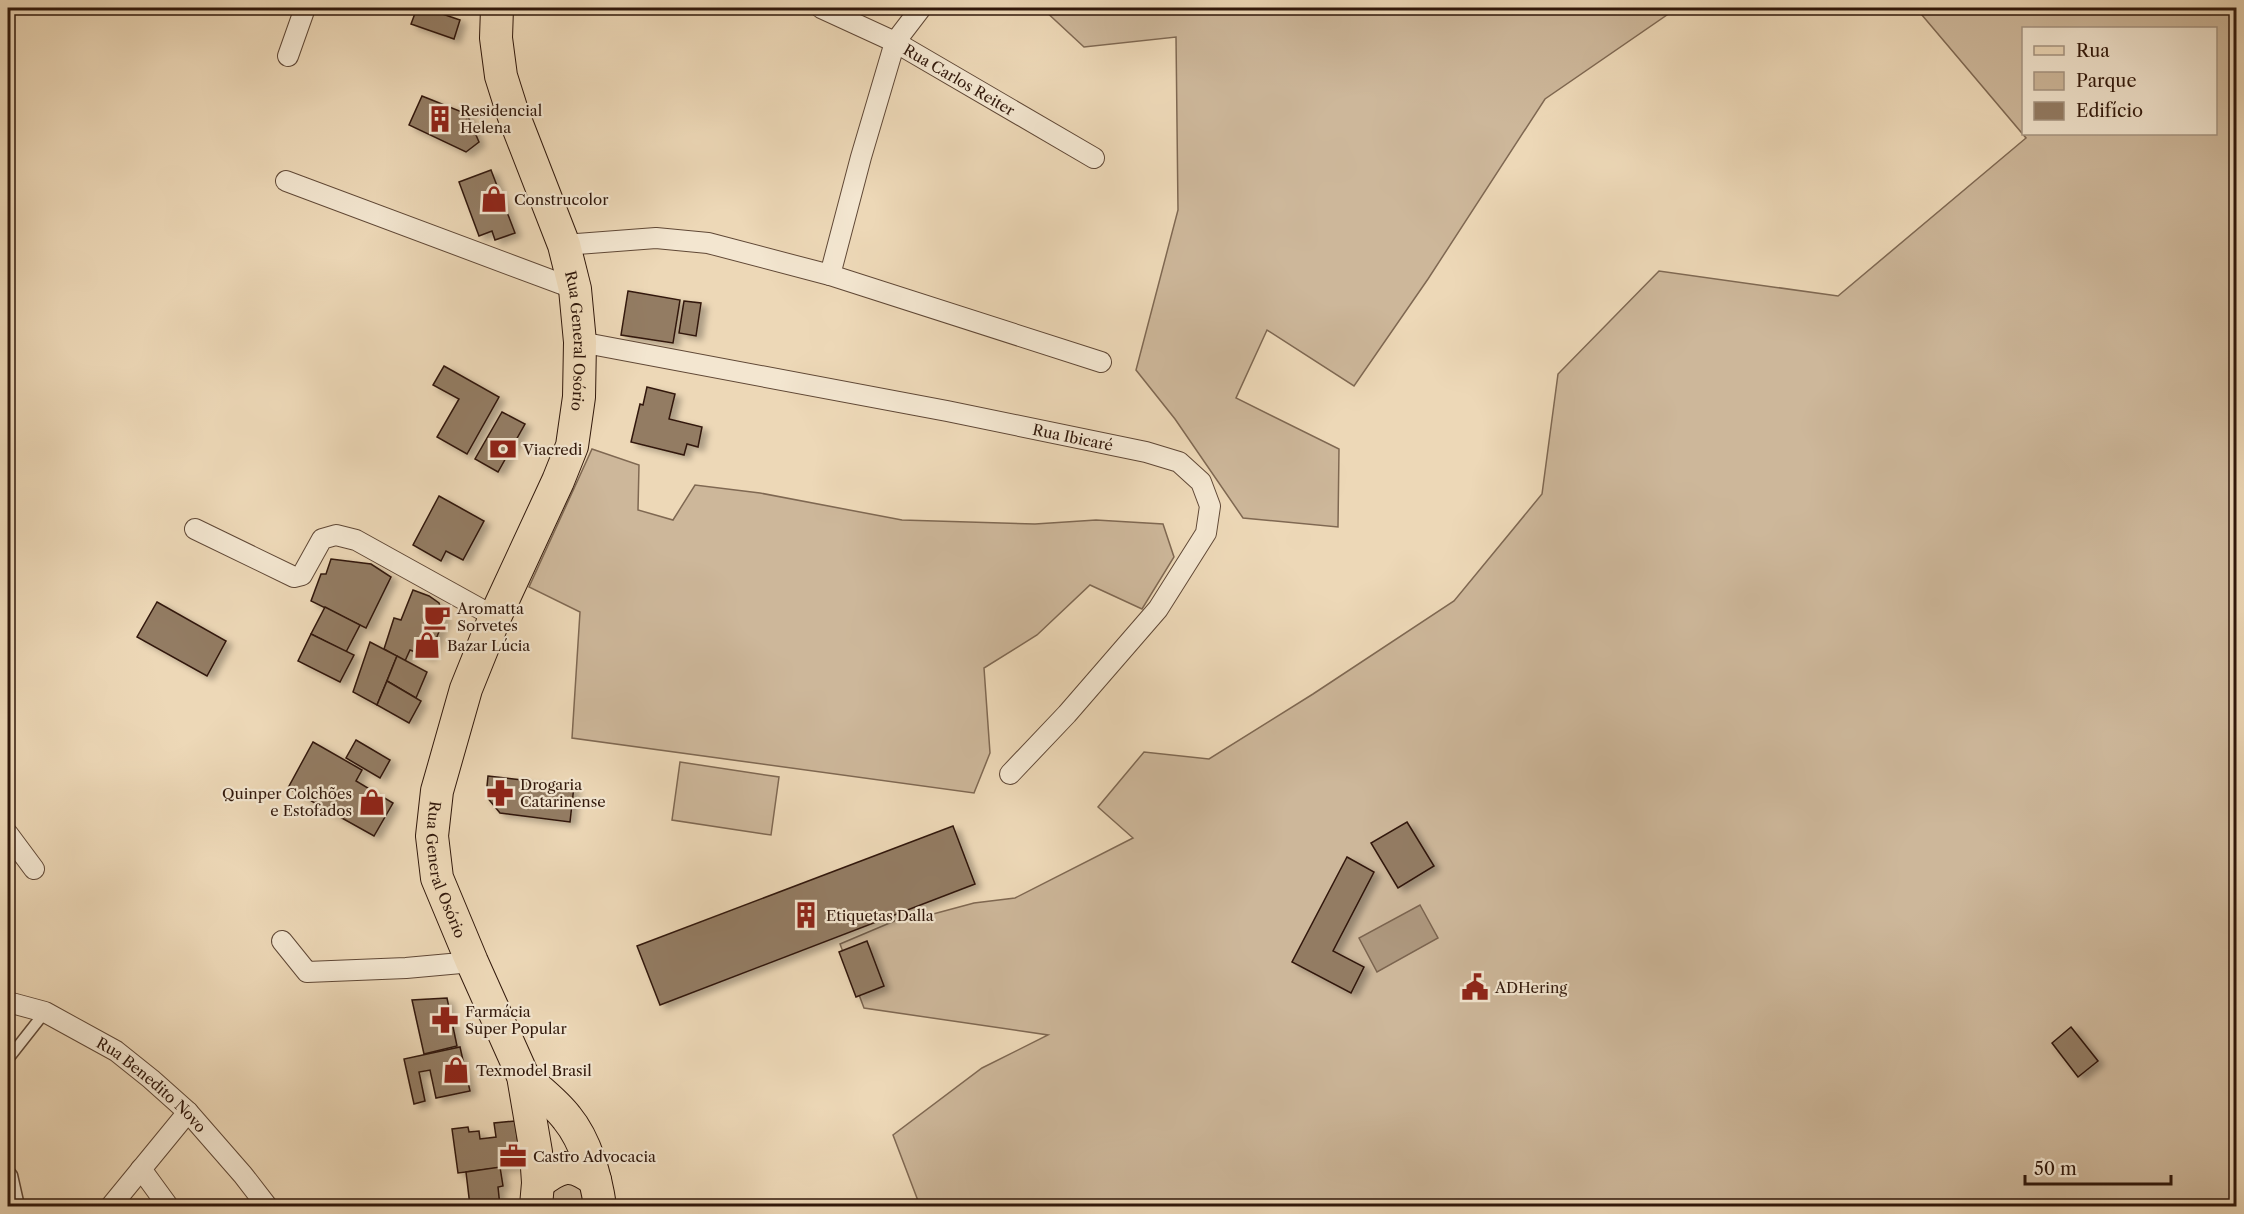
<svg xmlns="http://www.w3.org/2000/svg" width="2244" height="1214" font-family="'Libre Caslon Text',serif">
  <defs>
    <filter id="shadow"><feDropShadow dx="6" dy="4" stdDeviation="3" flood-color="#0004"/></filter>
  </defs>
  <rect width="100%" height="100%" fill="#edd8b7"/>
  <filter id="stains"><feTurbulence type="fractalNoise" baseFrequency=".00333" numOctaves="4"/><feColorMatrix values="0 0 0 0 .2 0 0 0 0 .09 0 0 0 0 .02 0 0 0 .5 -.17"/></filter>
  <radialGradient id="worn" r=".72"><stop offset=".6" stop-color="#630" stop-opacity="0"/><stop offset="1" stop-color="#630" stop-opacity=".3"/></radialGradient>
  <g fill="#cdb79a" stroke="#7f6852" stroke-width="1.5" fill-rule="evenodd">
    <path d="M1042,8h635l-132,91 -117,180 -74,107 -87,-56 -31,68 103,51 -1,78 -95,-9 -68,-99 -39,-49 42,-160 -2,-173 -92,10z"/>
    <path d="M1916,8h320v1198h-1316l-27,-71 89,-67 66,-33 -184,-27 -24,-64 59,-25 23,-2 52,-14 41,-5 118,-60 -35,-31 46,-55 65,7 104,-65 141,-93 88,-107 16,-120 101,-103 179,25 188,-158zM2024,28h192v106h-192z"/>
    <path d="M592,449l47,16 -1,45 35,10 22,-35 65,8 142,27 133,4 61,-4 67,4 11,33 -32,52 -52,-24 -53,50 -53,33 6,85 -16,40 -402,-55 8,-126 -51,-25z"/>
    <path d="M680,762l99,15 -8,58 -99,-15z"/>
    <path d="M566,1181l18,3 5,22h-38c1,-13 3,-20 15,-25z"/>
  </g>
  <path fill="#ad977d" stroke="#7b644f" stroke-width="1.5" d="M1420,905l18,33 -61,34 -18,-34z"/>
  <g fill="#937c64" stroke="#31180b" stroke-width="1.5" filter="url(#shadow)">
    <path d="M417,8h8l35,12 -6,19 -43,-15z"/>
    <path d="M422,96l45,18 12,28 -13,10 -57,-27z"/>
    <path d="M491,170l24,63 -20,7 -3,-9 -13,5 -20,-54z"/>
    <path d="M628,291l52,9 -7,43 -52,-8z"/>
    <path d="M684,301l17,2 -5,33 -17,-3z"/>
    <path d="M444,366l55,31 -32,57 -30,-17 22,-38 -26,-14z"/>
    <path d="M647,387l28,7 -6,25 33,8 -4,20 -11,-3 -3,11 -53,-13 9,-38 3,1z"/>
    <path d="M502,412l23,12 -27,48 -23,-13z"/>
    <path d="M439,496l45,25 -21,39 -17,-9 -5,10 -28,-16z"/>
    <path d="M331,559l40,5 20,13 -25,51 -55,-27 10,-27h5z"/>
    <path d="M413,590l16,6 10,7 5,16 -15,38 -19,-7 -5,11 -21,-12 10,-31 7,2z"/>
    <path d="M157,602l69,39 -19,35 -70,-39z"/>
    <path d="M325,607l35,18 -14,27 -35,-18z"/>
    <path d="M311,634l43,21 -14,27 -42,-21z"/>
    <path d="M370,642l27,14 -20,49 -24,-13z"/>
    <path d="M397,656l30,16 -11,26 -29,-17z"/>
    <path d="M387,681l34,20 -12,22 -32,-18z"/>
    <path d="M356,740l34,20 -10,18 -34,-20z"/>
    <path d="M313,742l49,28 -6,11 37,22 -19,33 -86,-48z"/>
    <path d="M488,776l86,10 -4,36 -70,-9 -14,-17z"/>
    <path d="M1407,822l27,44 -36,22 -27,-45z"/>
    <path d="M953,826l22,58 -315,121 -23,-59z"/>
    <path d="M1347,857l27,15 -41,79 31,16 -13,26 -59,-31z"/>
    <path d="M867,941l17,45 -28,11 -17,-45z"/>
    <path d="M447,998l10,48 -33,8 -12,-54z"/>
    <path d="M2071,1027l27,34 -20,16 -26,-34z"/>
    <path d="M460,1047l10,44 -34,7 -6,-28 -11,2 6,29 -11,3 -10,-45z"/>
    <path d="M515,1121l6,44 -63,8 -6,-44 16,-2 1,5 10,-1 1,8 16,-2 -2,-14z"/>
    <path d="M500,1167l3,19 -5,1 2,19h-30l-4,-34z"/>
  </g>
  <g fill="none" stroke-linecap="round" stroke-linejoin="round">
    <defs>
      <g id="service">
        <path d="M8,1059l37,-47"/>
        <path d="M8,1170l4,5 7,31"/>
      </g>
      <g id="minor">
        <path id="s1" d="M821,8l74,34 199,116"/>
        <path d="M288,56l17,-48"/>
        <path d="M286,181l289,108"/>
        <path d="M564,245l92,-7 52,5 122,32 271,87"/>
        <path d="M830,275l31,-118 34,-115 26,-34"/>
        <path id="s2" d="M580,342l367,69 199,41 33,10 22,20 9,24 -4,27 -48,76 -91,105 -57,60"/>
        <path d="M195,529l99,48 8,-2 20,-36 14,-4 20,5 139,77"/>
        <path d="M8,834l26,35"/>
        <path d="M282,941l25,31 99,-4 66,-6"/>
        <path id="s3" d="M8,1002l37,10 71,39 35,28 37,33 55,63 24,31"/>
        <path d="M141,1169l27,37"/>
        <path d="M111,1206l77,-94"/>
      </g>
      <g id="primary">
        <path id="s4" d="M497,8l-1,30 5,38 12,38 51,131 11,44 5,53 -1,55 -7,49 -14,35 -63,136 -29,72 -29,102 -5,45 5,42 35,84 51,114 13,76 2,31 -2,23"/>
        <path d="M523,1076c15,14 32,26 44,42 19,23 29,60 33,88"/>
        <path d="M538,1183c23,-18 33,-21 57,-3"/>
      </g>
    </defs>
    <use href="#service" stroke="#604836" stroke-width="13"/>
    <use href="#minor" stroke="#604836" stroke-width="22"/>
    <use href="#primary" stroke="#31180b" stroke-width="34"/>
    <use href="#service" stroke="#f3e6d0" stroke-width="10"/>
    <use href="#minor" stroke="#f3e6d0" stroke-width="20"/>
    <use href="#primary" stroke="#edd8b7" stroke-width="32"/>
  </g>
  <defs>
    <symbol id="building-bare" viewBox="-9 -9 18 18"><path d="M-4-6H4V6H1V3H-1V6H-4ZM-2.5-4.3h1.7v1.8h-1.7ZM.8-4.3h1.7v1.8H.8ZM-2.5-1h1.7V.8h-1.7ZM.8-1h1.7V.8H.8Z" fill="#8f2418" stroke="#f3e6d0" stroke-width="2.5" paint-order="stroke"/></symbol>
    <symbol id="shop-bare" viewBox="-9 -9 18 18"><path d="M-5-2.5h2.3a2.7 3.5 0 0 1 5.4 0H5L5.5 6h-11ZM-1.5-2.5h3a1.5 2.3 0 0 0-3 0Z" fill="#8f2418" stroke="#f3e6d0" stroke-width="2.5" paint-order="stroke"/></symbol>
    <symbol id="bank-bare" viewBox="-9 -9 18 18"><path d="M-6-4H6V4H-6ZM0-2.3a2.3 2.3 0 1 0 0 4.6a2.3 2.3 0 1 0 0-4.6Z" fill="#8f2418" stroke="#f3e6d0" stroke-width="2.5" paint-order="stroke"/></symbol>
    <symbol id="cafe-bare" viewBox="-9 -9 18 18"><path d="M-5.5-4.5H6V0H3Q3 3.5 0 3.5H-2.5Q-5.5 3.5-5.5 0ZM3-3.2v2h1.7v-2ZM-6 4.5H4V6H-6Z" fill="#8f2418" stroke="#f3e6d0" stroke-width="2.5" paint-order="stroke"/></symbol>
    <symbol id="pharmacy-bare" viewBox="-9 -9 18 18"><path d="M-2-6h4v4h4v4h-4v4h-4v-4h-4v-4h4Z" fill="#8f2418" stroke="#f3e6d0" stroke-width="2.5" paint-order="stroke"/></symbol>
    <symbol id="civic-bare" viewBox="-9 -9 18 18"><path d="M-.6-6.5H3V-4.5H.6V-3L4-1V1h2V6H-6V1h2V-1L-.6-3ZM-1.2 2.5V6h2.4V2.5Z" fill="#8f2418" stroke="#f3e6d0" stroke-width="2.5" paint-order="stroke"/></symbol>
    <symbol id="office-bare" viewBox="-9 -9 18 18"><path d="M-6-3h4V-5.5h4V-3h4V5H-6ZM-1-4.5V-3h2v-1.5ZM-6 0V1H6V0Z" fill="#8f2418" stroke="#f3e6d0" stroke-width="2.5" paint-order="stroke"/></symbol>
  </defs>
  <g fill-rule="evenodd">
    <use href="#building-bare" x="421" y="100" width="38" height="38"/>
    <use href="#shop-bare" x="475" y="180" width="38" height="38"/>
    <use href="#bank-bare" x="484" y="430" width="38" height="38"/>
    <use href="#cafe-bare" x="418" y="598" width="38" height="38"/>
    <use href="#shop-bare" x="408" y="626" width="38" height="38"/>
    <use href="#pharmacy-bare" x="481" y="774" width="38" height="38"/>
    <use href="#shop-bare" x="353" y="783" width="38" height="38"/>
    <use href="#building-bare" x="787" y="896" width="38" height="38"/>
    <use href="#civic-bare" x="1456" y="968" width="38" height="38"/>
    <use href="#pharmacy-bare" x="426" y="1001" width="38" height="38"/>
    <use href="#shop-bare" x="437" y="1051" width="38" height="38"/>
    <use href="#office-bare" x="494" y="1137" width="38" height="38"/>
  </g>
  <g text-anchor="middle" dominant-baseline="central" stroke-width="4.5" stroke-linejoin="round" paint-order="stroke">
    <g font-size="15" fill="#31180b" stroke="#f3e6d0">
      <text stroke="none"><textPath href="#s1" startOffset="156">Rua Carlos Reiter</textPath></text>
      <text stroke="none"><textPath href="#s4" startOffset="346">Rua General Osório</textPath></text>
      <text stroke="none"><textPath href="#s2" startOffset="502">Rua Ibicaré</textPath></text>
      <text stroke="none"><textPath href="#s4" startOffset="904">Rua General Osório</textPath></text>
      <text stroke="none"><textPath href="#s3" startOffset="168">Rua Benedito Novo</textPath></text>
    </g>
    <g font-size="15" fill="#31180b" stroke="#f3e6d0" text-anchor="start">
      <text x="460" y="110">Residencial<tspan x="460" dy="17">Helena</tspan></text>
      <text x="514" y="199">Construcolor</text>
      <text x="523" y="449">Viacredi</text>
      <text x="457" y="608">Aromatta<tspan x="457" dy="17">Sorvetes</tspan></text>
      <text x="447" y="645">Bazar Lúcia</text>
      <text x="520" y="784">Drogaria<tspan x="520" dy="17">Catarinense</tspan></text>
      <text x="352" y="793" text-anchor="end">Quinper Colchões<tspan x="352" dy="17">e Estofados</tspan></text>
      <text x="826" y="915">Etiquetas Dalla</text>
      <text x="1495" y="987">ADHering</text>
      <text x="465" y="1011">Farmácia<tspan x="465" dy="17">Super Popular</tspan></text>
      <text x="476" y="1070">Texmodel Brasil</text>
      <text x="533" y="1156">Castro Advocacia</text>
    </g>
  </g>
  <rect width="2244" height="1214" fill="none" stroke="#edd8b7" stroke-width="30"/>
  <rect x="9" y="9" width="2226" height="1196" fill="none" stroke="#31180b" stroke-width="3"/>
  <rect x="15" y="15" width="2214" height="1184" fill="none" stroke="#31180b" stroke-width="1.5"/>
  <rect x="2022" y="27" width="195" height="108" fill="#f3e6d0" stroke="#a59481" stroke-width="1.5"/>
  <rect x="2034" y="46" width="30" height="9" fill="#edd8b7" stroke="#a59481" stroke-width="1.5"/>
  <text x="2076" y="57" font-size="18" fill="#31180b">Rua</text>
  <rect x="2034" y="72" width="30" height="18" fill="#cdb79a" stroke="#a59481" stroke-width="1.5"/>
  <text x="2076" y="87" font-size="18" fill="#31180b">Parque</text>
  <rect x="2034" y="102" width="30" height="18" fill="#937c64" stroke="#a59481" stroke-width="1.5"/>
  <text x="2076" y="117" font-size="18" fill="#31180b">Edifício</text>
  <path d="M2025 1175v9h146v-9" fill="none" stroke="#31180b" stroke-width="3"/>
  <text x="2034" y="1175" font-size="18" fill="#31180b" stroke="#f3e6d0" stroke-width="4.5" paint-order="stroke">50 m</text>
  <rect width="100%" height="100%" filter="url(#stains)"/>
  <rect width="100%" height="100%" fill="url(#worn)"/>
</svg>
